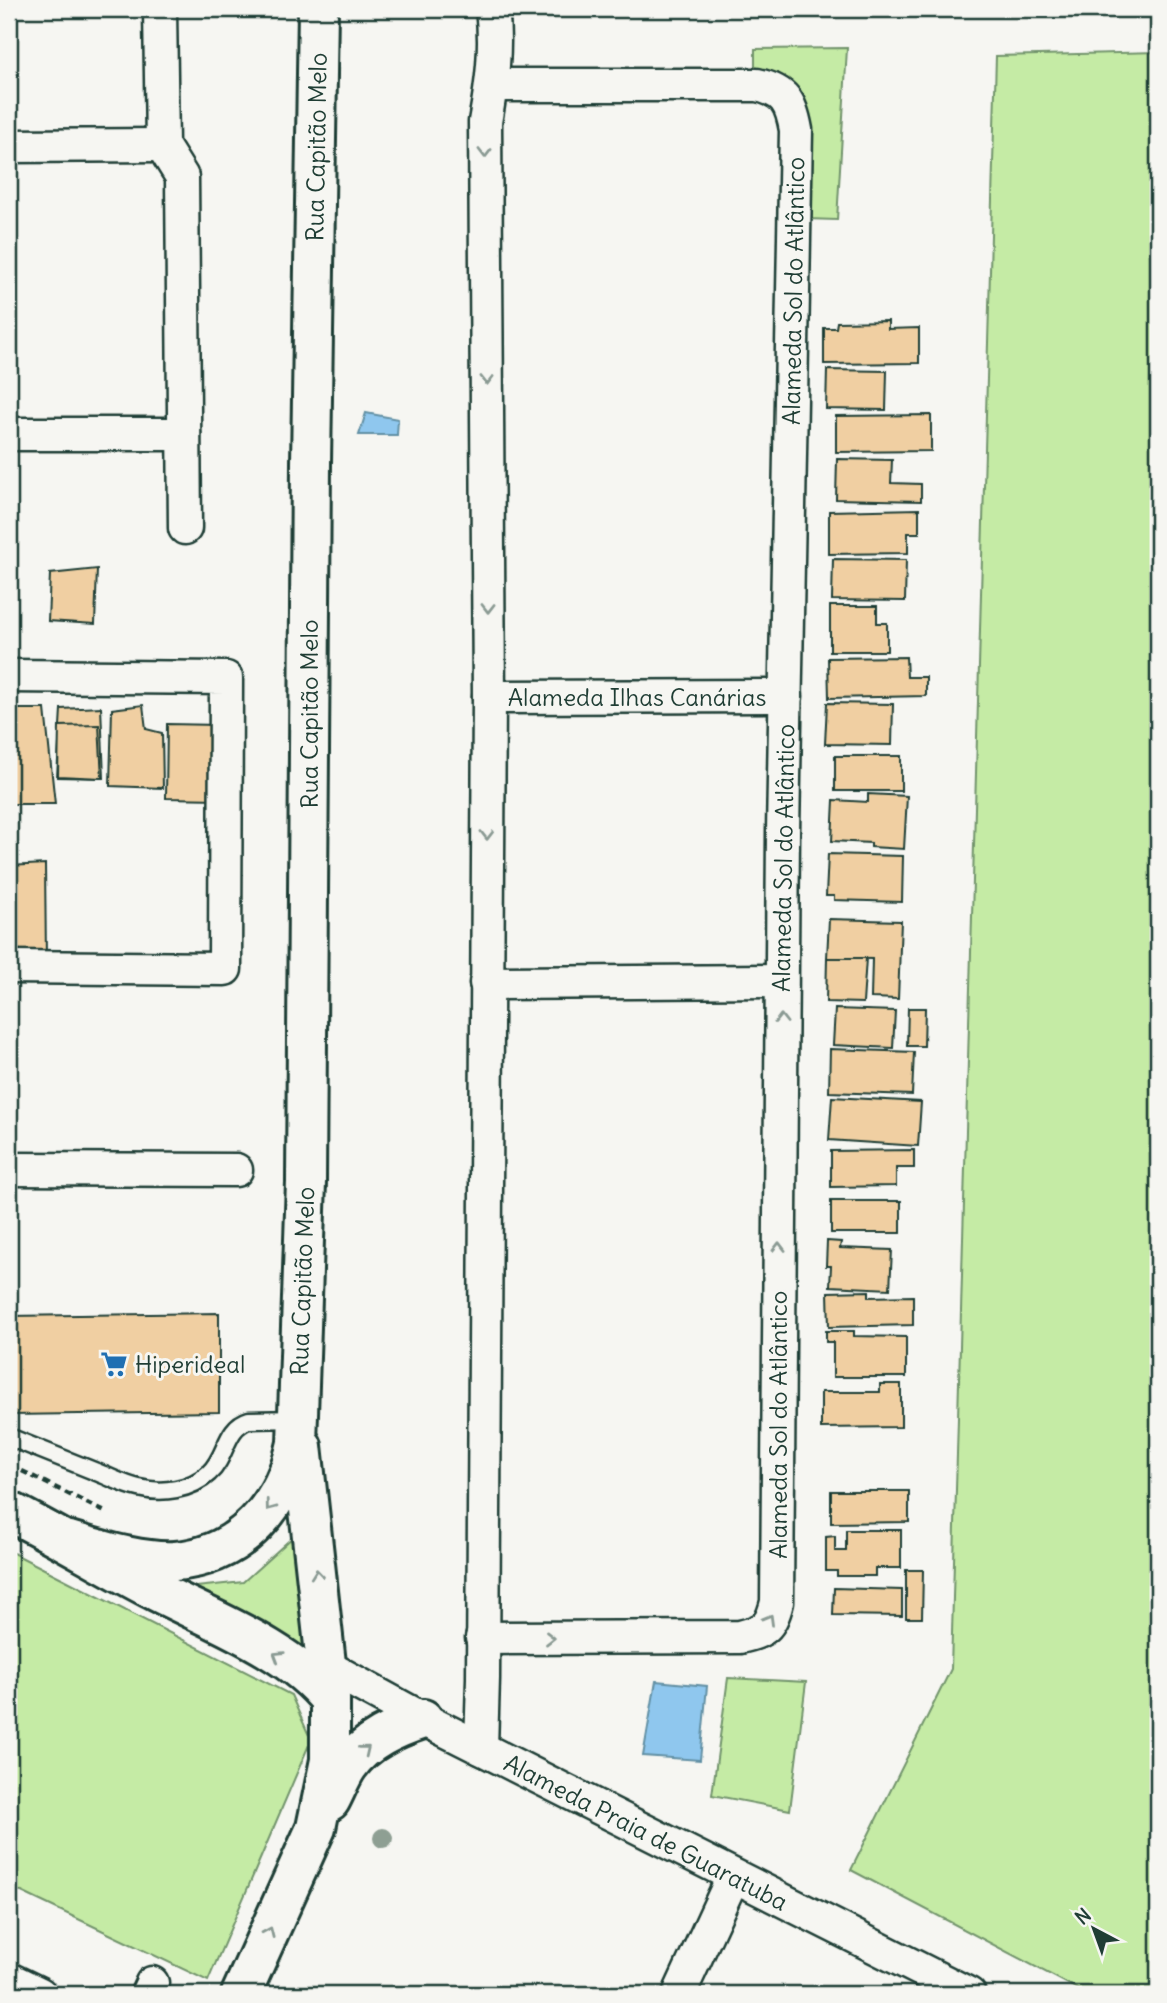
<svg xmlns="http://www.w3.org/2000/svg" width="1167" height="2003" font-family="Delius,sans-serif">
  <rect width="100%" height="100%" fill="#f6f6f2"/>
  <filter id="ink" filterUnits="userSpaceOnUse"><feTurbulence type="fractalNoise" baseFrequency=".0143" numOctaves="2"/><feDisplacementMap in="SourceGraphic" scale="14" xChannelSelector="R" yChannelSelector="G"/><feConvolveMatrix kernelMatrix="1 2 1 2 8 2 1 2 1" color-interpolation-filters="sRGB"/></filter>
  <g filter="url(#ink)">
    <g fill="#c5eba5" stroke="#72946c" stroke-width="2">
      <path d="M847,48l-10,172 -31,-1 -6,-122 -45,-23v-25z"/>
      <path d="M1158,52v1942h-71l-236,-124 100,-201 45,-1613z"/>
      <path d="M305,1526l8,134 -100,-56 -17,-17 47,-5z"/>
      <path d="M9,1551l282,144 20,45 -103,241 -199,-95z"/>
      <path d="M728,1678l78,4 -16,128 -78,-15z"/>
    </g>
    <g fill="#8fc7ee" stroke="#6290a4" stroke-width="2">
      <path d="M366,413l32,6 -1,16h-38z"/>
      <path d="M656,1681l51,5 -7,74 -57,-4z"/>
    </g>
    <g fill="#f0cfa2" stroke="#1f3d34" stroke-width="2">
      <path d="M888,321v8l31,-1v35l-95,1v-36h12l1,-6z"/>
      <path d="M827,370l60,1 -1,39 -60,-1z"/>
      <path d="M931,415v36l-95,1v-36z"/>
      <path d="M837,459l55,1 -1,23 30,1v17l-85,-2z"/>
      <path d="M919,509v24h-11v20l-79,1v-43z"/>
      <path d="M833,559l73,1 -1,41 -73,-1z"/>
      <path d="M97,569l-2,55 -47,-3 2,-47z"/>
      <path d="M830,606h47v17h10v28h-57z"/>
      <path d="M906,657l1,20h19v19l-97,2 -1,-40z"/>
      <path d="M827,703l66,1 -1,41 -67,-1z"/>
      <path d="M143,705l3,24 16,4 1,55 -53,-2 2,-77z"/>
      <path d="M101,707l3,71 -47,-1 4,-68z"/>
      <path d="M9,709h36l10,95h-46z"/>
      <path d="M167,724l52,1 1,74 -54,-1z"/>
      <path d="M99,725l3,53 -44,-2 1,-50z"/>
      <rect x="835" y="756" width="66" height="35"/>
      <path d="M868,794l39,2 -3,53 -33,-2v-4l-39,-2 2,-41 34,2z"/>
      <path d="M828,854l75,2 -1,46 -68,-2v-4h-8z"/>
      <path d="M45,864l1,95 -37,-1v-92z"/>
      <path d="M829,919l72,2 -3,78 -27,-1 1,-39 -45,-1z"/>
      <path d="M827,958h39l-3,45 -37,-1z"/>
      <path d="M908,1008h17l-1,38h-17z"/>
      <path d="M835,1009l60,2 -2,37 -60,-3z"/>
      <path d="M830,1049l84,3 -2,43 -83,-3z"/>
      <path d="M832,1097l89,5 -3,44 -89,-6z"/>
      <path d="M914,1150v18h-18v18l-65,1v-36z"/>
      <rect x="831" y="1201" width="70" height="32"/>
      <path d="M827,1241l14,1 -1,6 52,2 -2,39 -60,-3 1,-20h-5z"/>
      <path d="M869,1291v6l44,-1v29l-84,2 -1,-35z"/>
      <path d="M219,1313v99l-210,3v-99z"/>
      <path d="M826,1331h28v5l52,1v40h-73v-35h-7z"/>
      <path d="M880,1384h21v43l-80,1v-36h59z"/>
      <path d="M831,1491h78v31l-78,1z"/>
      <path d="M846,1530h55v38h-26v8h-38v-5h-11v-34l9,-1v15h11z"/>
      <path d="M906,1570h17l-1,48h-16z"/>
      <path d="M834,1588l68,2v26l-69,-1z"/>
    </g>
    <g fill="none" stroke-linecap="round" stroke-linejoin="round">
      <defs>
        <path id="lane" d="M9,1437c30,12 60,24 90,36 13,5 26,12 40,15 23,6 52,2 70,-15 18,-16 16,-46 40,-53l48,-1"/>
        <g id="street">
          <path d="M160,9l2,136 20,32 3,351"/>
          <path d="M9,146l153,-1"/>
          <path d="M9,434h175"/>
          <path d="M9,676l217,2 -1,291 -216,-2"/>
          <path d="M489,697l297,-1"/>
          <path d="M486,983l295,-2"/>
          <path d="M9,1169l227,1"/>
          <path d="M482,1638l258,-1c25,-6 31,-10 37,-35l6,-770 13,-702c-5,-28 -11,-39 -39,-45h-265"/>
          <path d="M326,1666l97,53 546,275"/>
          <path d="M481,1748l2,-70 6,-981 -4,-575c7,-38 12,-75 7,-113"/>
          <path d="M9,1979l31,15"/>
          <path d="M147,1994l5,-11"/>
          <path d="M679,1994l54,-117"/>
        </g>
        <g id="secondary">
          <path d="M9,1511c48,24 93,52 141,77 57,30 140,60 180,112"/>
          <path d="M69,1541c32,9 73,22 106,20 67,-5 109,-57 122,-118l9,-261 5,-719 7,-454"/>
          <path d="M330,1801c6,-11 11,-25 18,-35 17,-25 48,-38 75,-47"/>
          <path d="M241,1994l75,-166 14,-68v-60l-28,-254"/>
        </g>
      </defs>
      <use href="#lane" stroke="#1f3d34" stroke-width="21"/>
      <use href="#street" stroke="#1f3d34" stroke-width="37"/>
      <use href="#secondary" stroke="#1f3d34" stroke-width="44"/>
      <path stroke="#1f3d34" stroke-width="4.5" stroke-dasharray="7 5" stroke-linecap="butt" d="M22,1471l83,41"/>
      <use href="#lane" stroke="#f6f6f2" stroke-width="16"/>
      <use href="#street" stroke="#f6f6f2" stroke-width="32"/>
      <use href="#secondary" stroke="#f6f6f2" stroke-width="38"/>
    </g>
    <circle fill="#8e9f93" cx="383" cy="1838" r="10"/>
    <defs><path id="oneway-chevron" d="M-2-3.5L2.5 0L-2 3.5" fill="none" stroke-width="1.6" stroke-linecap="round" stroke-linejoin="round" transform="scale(1.75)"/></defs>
    <g stroke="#8a9a93">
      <use href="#oneway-chevron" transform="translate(485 153) rotate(90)"/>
      <use href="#oneway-chevron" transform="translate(487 380) rotate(90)"/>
      <use href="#oneway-chevron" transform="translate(488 608) rotate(90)"/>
      <use href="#oneway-chevron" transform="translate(487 835) rotate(90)"/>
      <use href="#oneway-chevron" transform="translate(781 1019) rotate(-90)"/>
      <use href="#oneway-chevron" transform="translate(779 1247) rotate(-90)"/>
      <use href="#oneway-chevron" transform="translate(270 1506) rotate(127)"/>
      <use href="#oneway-chevron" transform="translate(317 1574) rotate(-96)"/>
      <use href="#oneway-chevron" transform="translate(769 1619) rotate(-60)"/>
      <use href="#oneway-chevron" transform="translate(550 1638)"/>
      <use href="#oneway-chevron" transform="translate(278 1656) rotate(-148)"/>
      <use href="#oneway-chevron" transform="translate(365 1750) rotate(-39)"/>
      <use href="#oneway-chevron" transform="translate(269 1932) rotate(-66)"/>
    </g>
  </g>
  <defs>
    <symbol id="supermarket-bare" viewBox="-9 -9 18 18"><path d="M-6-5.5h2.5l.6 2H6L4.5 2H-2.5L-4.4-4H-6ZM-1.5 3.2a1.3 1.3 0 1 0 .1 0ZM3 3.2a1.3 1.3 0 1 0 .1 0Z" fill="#1f6fb2" stroke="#f6f6f2" stroke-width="2.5" paint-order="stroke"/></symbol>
  </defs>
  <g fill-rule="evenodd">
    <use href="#supermarket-bare" x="95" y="1345" width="38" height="38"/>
  </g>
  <g text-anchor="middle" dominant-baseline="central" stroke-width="6" stroke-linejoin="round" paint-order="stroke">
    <g font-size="24" fill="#1f3d34" stroke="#f6f6f2">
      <text transform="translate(316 147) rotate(-89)">Rua Capitão Melo</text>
      <text transform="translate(793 291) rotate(-89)">Alameda Sol do Atlântico</text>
      <text x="637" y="697">Alameda Ilhas Canárias</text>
      <text transform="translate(309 714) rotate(-90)">Rua Capitão Melo</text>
      <text transform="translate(783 858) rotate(-89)">Alameda Sol do Atlântico</text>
      <text transform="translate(302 1281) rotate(-88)">Rua Capitão Melo</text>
      <text transform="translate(778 1425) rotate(-90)">Alameda Sol do Atlântico</text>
      <text transform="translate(646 1832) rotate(27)">Alameda Praia de Guaratuba</text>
    </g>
    <g font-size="24" fill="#1f3d34" stroke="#f6f6f2" text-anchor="start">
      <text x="135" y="1364">Hiperideal</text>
    </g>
  </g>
  <rect width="1167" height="2003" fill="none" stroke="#f6f6f2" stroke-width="35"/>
  <rect x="18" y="18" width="1132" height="1968" fill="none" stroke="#1f3d34" stroke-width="2.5" filter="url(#ink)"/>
  <g transform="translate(1094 1929) rotate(319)" stroke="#f6f6f2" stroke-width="5" paint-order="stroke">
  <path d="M0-5L12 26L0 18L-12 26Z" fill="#1f3d34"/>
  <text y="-10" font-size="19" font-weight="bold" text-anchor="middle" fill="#1f3d34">N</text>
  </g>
</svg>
